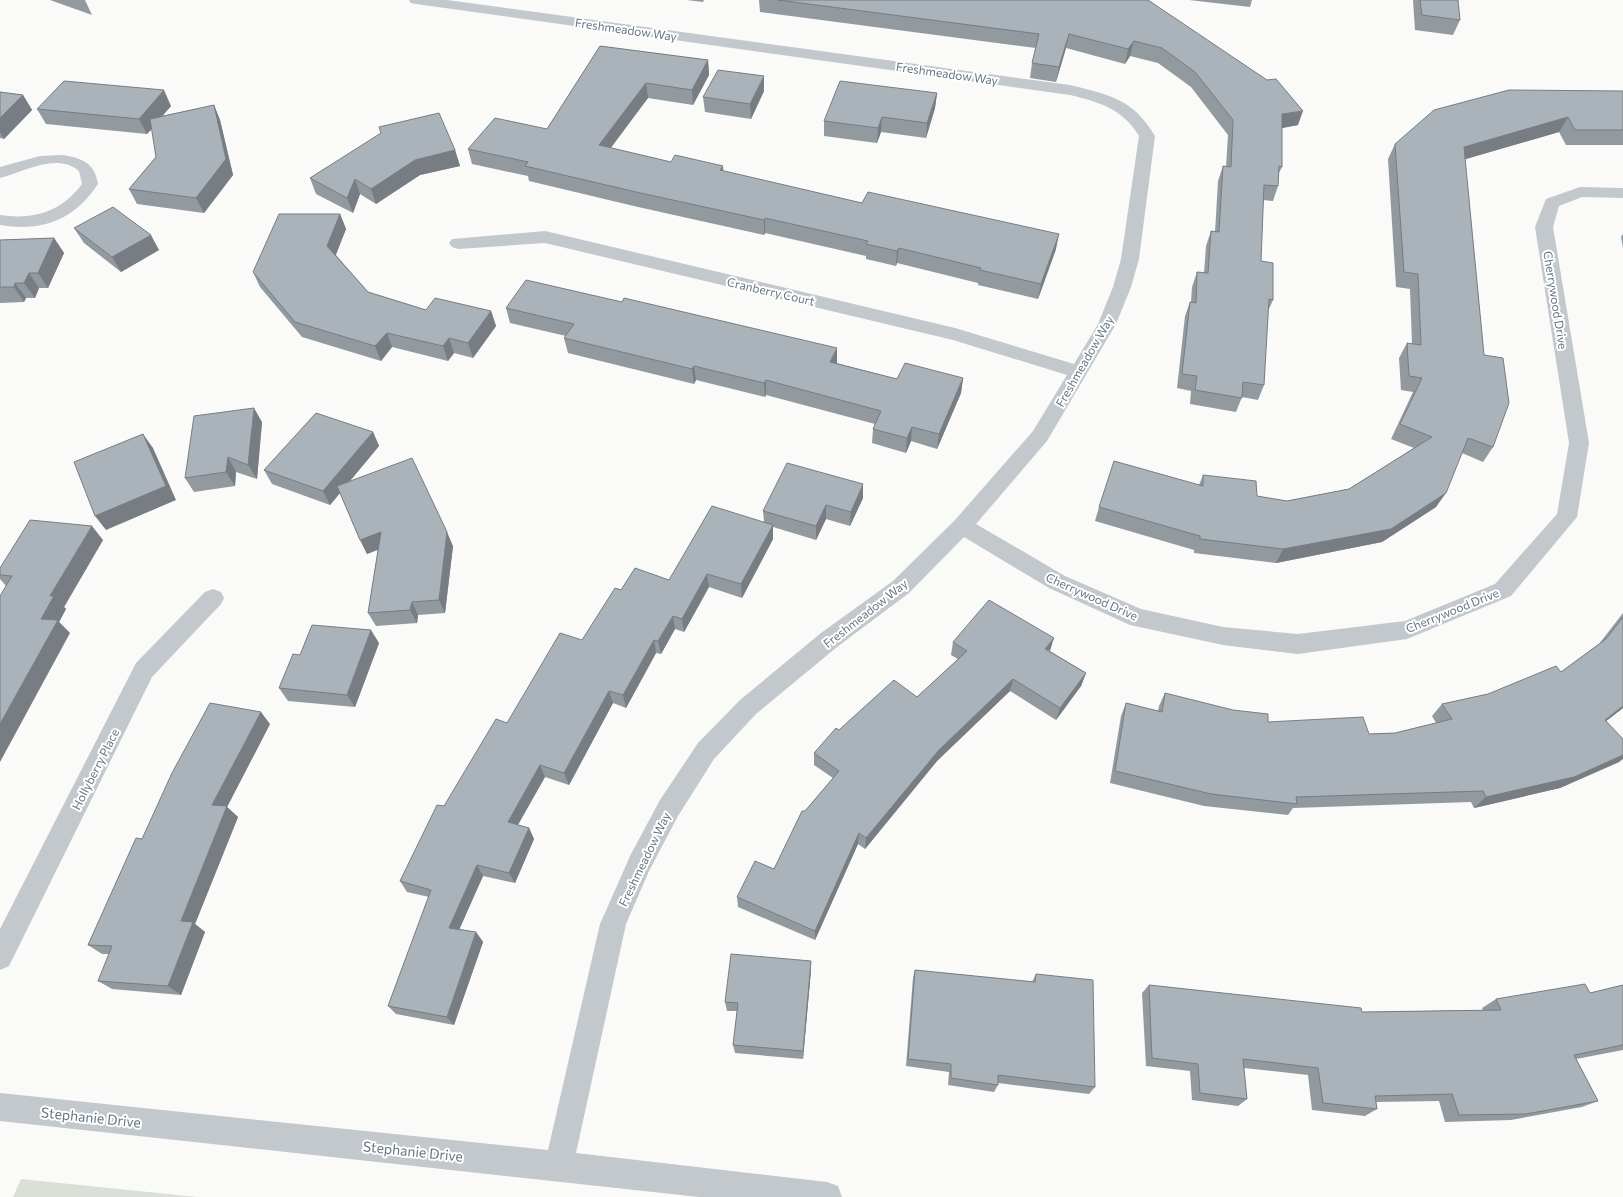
<svg xmlns="http://www.w3.org/2000/svg" width="1623" height="1197" font-family="Commissioner,sans-serif">
  <rect width="100%" height="100%" fill="#fafaf8"/>
  <path fill="#dadfd7" d="M21,1179l176,18h-184z"/>
  <g fill="none" stroke-linecap="round" stroke-linejoin="round">
    <g fill="#c3c8cc" fill-rule="evenodd">
      <path d="M409,0h38l623,85c40,10 63,14 85,51l-16,123 -8,28 -15,37 -69,117 -71,83 89,52 76,33 82,18 75,7 107,-13 90,-37 62,-70 12,-71 -34,-216 11,-28 34,-12 43,1v10l-41,-1 -23,9 -6,21 36,216 -12,74 -66,79 -104,43 -109,15 -75,-9 -93,-20 -81,-37 -85,-51 -55,56 -72,54 -81,67 -42,45 -36,57 -29,55 -23,53 -50,229 251,29 11,4 4,11h-143l-699,-76v-28l548,57 52,-226 31,-70 29,-54 38,-57 42,-43 81,-67 72,-52 62,-61 78,-89 34,-56 -114,-35 -408,-97 -87,6 -6,-2 -3,-4 3,-4 93,-8 410,97 119,36 24,-40 15,-37 8,-28 18,-123c-16,-27 -40,-34 -69,-41l-654,-91 -5,-1z"/>
      <path d="M62,155c20,3 33,8 36,29 -24,36 -55,48 -98,41v-10c34,5 61,-3 82,-31l-3,-13c-22,-19 -56,1 -79,7v-11l40,-11z"/>
      <path d="M213,589l8,3 3,6 -3,6 -69,73 -143,289 -9,4v-41l136,-266 69,-71z"/>
    </g>
  </g>
  <g fill="#929a9f">
    <path d="M50,0h35l7,15z"/>
    <path d="M687,0h17l-1,2z"/>
    <path d="M759,0h389l150,125 -16,3v39l-4,8v11l-5,15 -10,-1 -2,61 12,39 -5,11 -4,74 -6,15 -16,-3 -6,15 -46,-8 1,-13 -14,-3 8,-72 5,-14h1l1,-15 5,-15 7,1 2,-27 5,-15 4,1 3,-51 5,-15 3,1 2,-32 -37,-48 -33,-24 -28,-7 -5,8 -59,-16 -10,34 -26,-4 2,-15 4,-15 -276,-36z"/>
    <path d="M1189,0h63l-2,7z"/>
    <path d="M1413,0h45l2,20 -7,15 -38,-5z"/>
    <path d="M600,46l108,14 1,15 -16,30 -45,-7 -37,50 60,14 52,9 333,78 -18,50 -60,-14v-2l-81,-20 -1,3 -30,-7v-3l-101,-23 -1,2 -126,-28 -109,-26 -1,-5 -56,-12 -4,-15 79,-20z"/>
    <path d="M764,91l-13,28 -46,-7 -2,-15z"/>
    <path d="M1623,91v54h-57l-7,-13 -94,27 28,288 -10,15 -21,-9 -26,54 -54,35 -106,21 -82,-10v-3l-99,-29 4,-14 100,-22 4,-10 54,21 30,5 62,-12 65,-41 -23,-9 22,-47 -12,-2 -2,-32 8,-15 5,1 -2,-55 -14,-2 -8,-128 7,-15z"/>
    <path d="M0,92l23,3 9,15 -28,29 -4,-1z"/>
    <path d="M937,93l-2,15 -9,30 -45,-6 -4,11 -53,-7v-15z"/>
    <path d="M214,105l6,15 13,55 -29,38 -67,-9 -8,-15 27,-32 -4,-28 -5,5 -101,-10 -9,-15 134,-3 -9,10z"/>
    <path d="M455,150l5,16 -40,9 -44,29 -16,-10 -7,19 -37,-19 -6,-16z"/>
    <path d="M340,214l6,15 -10,26 32,37 58,18 65,1 5,15 -23,32 -19,-5 -6,8 -56,-14 -11,14 -79,-24 -42,-50 -7,-15z"/>
    <path d="M74,228l85,22 -38,22 -37,-29z"/>
    <path d="M1623,234v14l-2,-11z"/>
    <path d="M54,238l10,15 -16,35h-9l-4,10h-9l-2,4 -24,1v-63z"/>
    <path d="M506,308l331,55h-1l61,16 66,-1 -2,15 -24,56 -26,-8 -5,12 -34,-10 1,-14 2,-5 -109,-29 -1,2 -69,-17 -2,4 -126,-31 -4,-15 2,-2 -56,-13z"/>
    <path d="M262,422l-5,57 -21,-7 -1,14 -41,6 -9,-14z"/>
    <path d="M373,432l6,14 -29,35 103,65 -8,67 -27,2 -1,8 -41,3 -8,-13 10,-64 -11,5 -27,-61 -10,12 -58,-21 -8,-14z"/>
    <path d="M863,498l-13,28 -24,-7 -10,21 -43,-13v12l-31,59 -33,-11 -25,45 -9,-3 -14,25 -5,-1 -30,55 -13,-5 -44,82 -24,-8 -27,48 11,3 5,11 -19,44 -32,-7 -24,53 17,3 7,10 -29,83 -58,-11 -8,-8 41,-109 -22,-5 -7,-11 44,-75 63,-83 75,-83 39,-50 48,-10 95,-58 -1,-11z"/>
    <path d="M103,540l-39,67 2,2 -7,13 11,11 -64,-47 -6,-7v-11z"/>
    <path d="M1623,613v95l-17,13 13,41 -59,26 -86,20 -3,-6 -178,6 -5,7 -84,-9 -94,-23 11,-67 5,-13 32,8 1,-5 6,-13 103,29 101,12 26,-1 41,-10 -4,-7 10,-12 46,-10 73,-22 38,-28z"/>
    <path d="M953,642l97,9 36,22 -5,13 -25,34 -46,-29 -73,70 -72,88 -7,-5 -43,96 -77,-33 -1,-10 37,-28 31,-58 28,-33 -19,-13v-12l25,-23 78,-33 41,-38 -7,-4z"/>
    <path d="M379,643l-24,64 -67,-6 -9,-13 21,-33z"/>
    <path d="M270,724l-43,83 11,10 -43,107 10,8 -24,63 -69,-6 -14,-8 11,-27h-7l-14,-9 54,-106z"/>
    <path d="M811,961v9l-8,89 -68,-6 -2,-8 4,-34h-10l-2,-9z"/>
    <path d="M915,970l117,12 4,-8 59,113 -6,7 -91,-11v2l-4,7 -46,-7 1,-13 -43,-6 7,-88z"/>
    <path d="M1149,985l213,27 121,-2 -1,-2 14,-9 94,-6 33,-8v65l-47,9 22,42 -16,6 -71,13 -66,2 -6,-21 -63,1 1,7 -12,7 -53,-6 -4,-35 -64,-7 3,31 -9,7 -46,-6 -2,-29 -44,-5 -4,-73z"/>
  </g>
  <g fill="#777d82">
    <path d="M1069,34l-3,14 -10,34 3,-15z"/>
    <path d="M1134,41l-4,15 -5,8 3,-15z"/>
    <path d="M708,60l1,15 -16,30 -1,-15z"/>
    <path d="M764,76v15l-13,28 -1,-15z"/>
    <path d="M646,83l2,15 -47,62 -2,-15z"/>
    <path d="M164,90l7,16 -24,28 -8,-15z"/>
    <path d="M937,93l-2,15 -9,30 1,-15z"/>
    <path d="M23,95l9,15 -28,29 -4,-7v-14z"/>
    <path d="M214,105l6,15 13,55 -29,38 -8,-15z"/>
    <path d="M1303,111l-5,14 -21,4 5,-15z"/>
    <path d="M882,117l-1,15 -4,11 1,-15z"/>
    <path d="M1568,117l-9,15 -103,30 8,-15z"/>
    <path d="M455,150l5,16 -40,9 -44,29 -5,-15 44,-29z"/>
    <path d="M723,166l1,15 -4,-11z"/>
    <path d="M355,179l5,15 -7,19 -6,-15z"/>
    <path d="M340,214l6,15 -13,32 -6,-15z"/>
    <path d="M765,218v15l-1,2v-15z"/>
    <path d="M1059,234l-3,15 -18,50 3,-15z"/>
    <path d="M151,235l8,15 -38,22 -9,-15z"/>
    <path d="M54,238l10,15 -16,35 -10,-15z"/>
    <path d="M899,248l-2,15 -1,3 1,-15z"/>
    <path d="M29,273l10,15 -4,10 -11,-15z"/>
    <path d="M15,283l11,15 -2,4 -10,-15z"/>
    <path d="M491,311l5,15 -23,32 -5,-15z"/>
    <path d="M387,333l5,14 -11,14 -6,-15z"/>
    <path d="M449,338l5,15 -6,8 -5,-15z"/>
    <path d="M837,348v15l-7,13v-14z"/>
    <path d="M694,366l2,14 -2,4 -2,-15z"/>
    <path d="M963,378l-2,15 -24,56 2,-15z"/>
    <path d="M766,380v15l-1,2 -1,-14z"/>
    <path d="M254,408l8,14 -5,57 -9,-14z"/>
    <path d="M912,427l-1,14 -5,12 1,-15z"/>
    <path d="M373,432l6,14 -49,59 -7,-14z"/>
    <path d="M143,434l10,14 23,52 -70,30 -11,-14z"/>
    <path d="M228,457l8,15 -1,14 -9,-14z"/>
    <path d="M863,484v14l-13,28 1,-14z"/>
    <path d="M1446,493l-10,14 -54,35 -106,21 7,-14z"/>
    <path d="M826,505v14l-10,21v-14z"/>
    <path d="M773,525v14l-31,59 -1,-14z"/>
    <path d="M92,526l11,14 -39,67 2,2 -7,13 11,11 -70,129v-38l50,-128z"/>
    <path d="M381,532l7,14 -21,8 -7,-14z"/>
    <path d="M447,532l6,14 -8,67 -6,-13z"/>
    <path d="M707,574l2,13 -25,45 -2,-13z"/>
    <path d="M412,602l6,13 -1,8 -7,-13z"/>
    <path d="M673,616l2,13 -14,25 -3,-13z"/>
    <path d="M371,630l8,13 -24,64 -8,-12z"/>
    <path d="M1054,638l-4,13 -5,-2z"/>
    <path d="M654,640l2,13 -30,55 -3,-13z"/>
    <path d="M1086,673l-5,13 -25,34 4,-12z"/>
    <path d="M1013,679l-3,12 -73,70 -72,88 1,-11 73,-88z"/>
    <path d="M609,691l4,12 -44,82 -5,-12z"/>
    <path d="M1623,706v2l-31,24 13,-12z"/>
    <path d="M261,712l9,12 -43,83 11,10 -43,107 10,8 -24,63 -13,-9 13,-65 31,-116z"/>
    <path d="M1623,755v4l-4,3 -59,26 -86,20 12,-11z"/>
    <path d="M540,765l5,12 -32,56 -5,-11z"/>
    <path d="M529,828l5,11 -19,44 -6,-10z"/>
    <path d="M859,833l-1,11 -43,96v-9z"/>
    <path d="M477,865l6,11 -27,61 -7,-9z"/>
    <path d="M476,932l7,10 -29,83 -7,-8z"/>
    <path d="M811,961v9l-8,89v-8z"/>
  </g>
  <g fill="#aab3b9" stroke="#777d82">
    <path d="M778,0h370l119,80 9,-1 27,32 -21,3v53l-3,-1 -1,20 -14,-1 -3,76 12,2v37l-4,-1 -5,86 -21,-3 -1,16 -47,-8 2,-14 -15,-2 8,-72 6,1 1,-31 11,1 3,-42 8,1 4,-66 8,1 2,-47 -38,-48 -33,-24 -28,-7 -6,8 -59,-15 -10,33 -27,-4 7,-29z"/>
    <path d="M1420,0h38l2,20 -38,-5z"/>
    <path d="M600,46l108,14 -16,30 -46,-7 -47,62 72,17 4,-7 48,11 -3,4 142,33 6,-11 191,42 -18,50 -61,-14 1,-2 -82,-20 -2,3 -31,-7 2,-3 -103,-23 -1,2 -128,-28 -111,-26 3,-4 -60,-13 27,-31 52,11z"/>
    <path d="M718,70l46,6 -14,28 -47,-7z"/>
    <path d="M64,81l100,9 -25,29 -102,-10z"/>
    <path d="M840,81l97,12 -10,30 -45,-6 -4,11 -54,-7z"/>
    <path d="M1509,90l114,1v39h-48l-7,-13 -104,30 20,208 19,3 6,45 -16,44 -25,-9 -22,55 -55,36 -108,20 -83,-10v-3l-101,-29 15,-46 89,25v-11l53,6 1,15 30,5 62,-12 83,-52 -32,-13 22,-46 -13,-2 -2,-33 14,2 -3,-71 -14,-2 -9,-128 39,-34z"/>
    <path d="M0,92l23,3 -23,23z"/>
    <path d="M214,105l12,54 -30,39 -67,-9 27,-32 -6,-38z"/>
    <path d="M439,113l16,37 -40,10 -44,29 -16,-10 -8,19 -37,-20 71,-45 -2,-6z"/>
    <path d="M113,207l38,28 -39,22 -38,-29z"/>
    <path d="M279,214h61l-13,32 41,46 58,18 9,-12 56,13 -23,32 -19,-5 -6,8 -56,-13 -12,13 -80,-24 -42,-50z"/>
    <path d="M54,238l-16,35h-9l-5,10h-9l-1,4h-14v-47z"/>
    <path d="M526,280l96,22 2,-4 213,50 -7,14 67,17 8,-16 58,15 -24,56 -27,-7 -5,11 -34,-9 8,-18 -115,-31 -2,3 -70,-17 -2,3 -128,-31 10,-14 -68,-16z"/>
    <path d="M254,408l-6,57 -20,-8 -2,15 -41,6 9,-62z"/>
    <path d="M316,413l57,19 -50,59 -59,-21z"/>
    <path d="M143,434l23,52 -71,30 -21,-54z"/>
    <path d="M412,458l35,74 -8,68 -27,2 -2,8 -42,3 13,-81 -21,8 -23,-54z"/>
    <path d="M787,463l76,21 -12,28 -25,-7 -10,21 -53,-15z"/>
    <path d="M712,506l61,19 -32,59 -34,-10 -25,45 -9,-3 -15,25 -4,-1 -31,55 -14,-4 -45,82 -24,-8 -32,57 21,6 -20,45 -32,-8 -28,63 27,4 -29,85 -59,-11 43,-116 -31,-9 37,-76 7,1 52,-87 11,4 53,-90 22,7 33,-52 6,2 14,-22 34,12z"/>
    <path d="M30,520l62,6 -42,70h4l-13,23 17,1 -58,104v-128l12,-20 -12,-1v-7z"/>
    <path d="M989,600l65,38 -9,11 41,24 -26,35 -47,-29 -74,71 -73,88 -7,-5 -44,98 -78,-34 18,-36 19,8 28,-58h3l34,-40 -25,-18 22,-25 3,2 55,-50 23,17 50,-46 -14,-9z"/>
    <path d="M1623,617v89l-18,14 18,19v16l-49,22 -88,20 -3,-6 -187,6 1,7 -86,-10 -96,-23 11,-68 36,9 3,-19 68,17 35,4v8l95,-5 6,17 26,-1 57,-14 -10,-15 46,-10 68,-28 5,6 45,-33z"/>
    <path d="M312,625l59,5 -24,65 -68,-7 14,-34 7,1z"/>
    <path d="M210,703l51,9 -49,93 15,1 -46,115 12,1 -25,64 -70,-5 14,-35 -24,-1 48,-107 6,1 30,-66z"/>
    <path d="M731,954l80,7 -8,90 -70,-6 5,-42 -13,-1z"/>
    <path d="M915,970l120,12 1,-8 57,6 2,107 -97,-12v10l-47,-7v-14l-43,-5z"/>
    <path d="M1585,984l5,9 33,-8v60l-49,10 24,46 -72,13 -67,1 -7,-21 -77,2 2,13 -54,-6 -5,-35 -75,-9 4,40 -47,-6 -2,-29 -46,-6 -3,-73 212,23 1,4 139,-2 -5,-11z"/>
  </g>
  <g text-anchor="middle" dominant-baseline="central" stroke-width="4" stroke-linejoin="round" paint-order="stroke">
    <g font-size="12" fill="#657683" stroke="#fff">
      <text transform="translate(626 29) rotate(8)">Freshmeadow Way</text>
      <text transform="translate(947 73) rotate(8)">Freshmeadow Way</text>
      <text transform="translate(771 291) rotate(13)">Cranberry Court</text>
      <text transform="translate(1556 300) rotate(81)">Cherrywood Drive</text>
      <text transform="translate(1084 361) rotate(-60)">Freshmeadow Way</text>
      <text transform="translate(1092 596) rotate(24)">Cherrywood Drive</text>
      <text transform="translate(1452 610) rotate(-22)">Cherrywood Drive</text>
      <text transform="translate(865 613) rotate(-38)">Freshmeadow Way</text>
      <text transform="translate(95 769) rotate(-63)">Hollyberry Place</text>
      <text transform="translate(644 859) rotate(-64)">Freshmeadow Way</text>
    </g>
    <g font-size="14" fill="#657683" stroke="#fff">
      <text transform="translate(91 1117) rotate(6)">Stephanie Drive</text>
      <text transform="translate(413 1151) rotate(6)">Stephanie Drive</text>
    </g>
  </g>
</svg>
